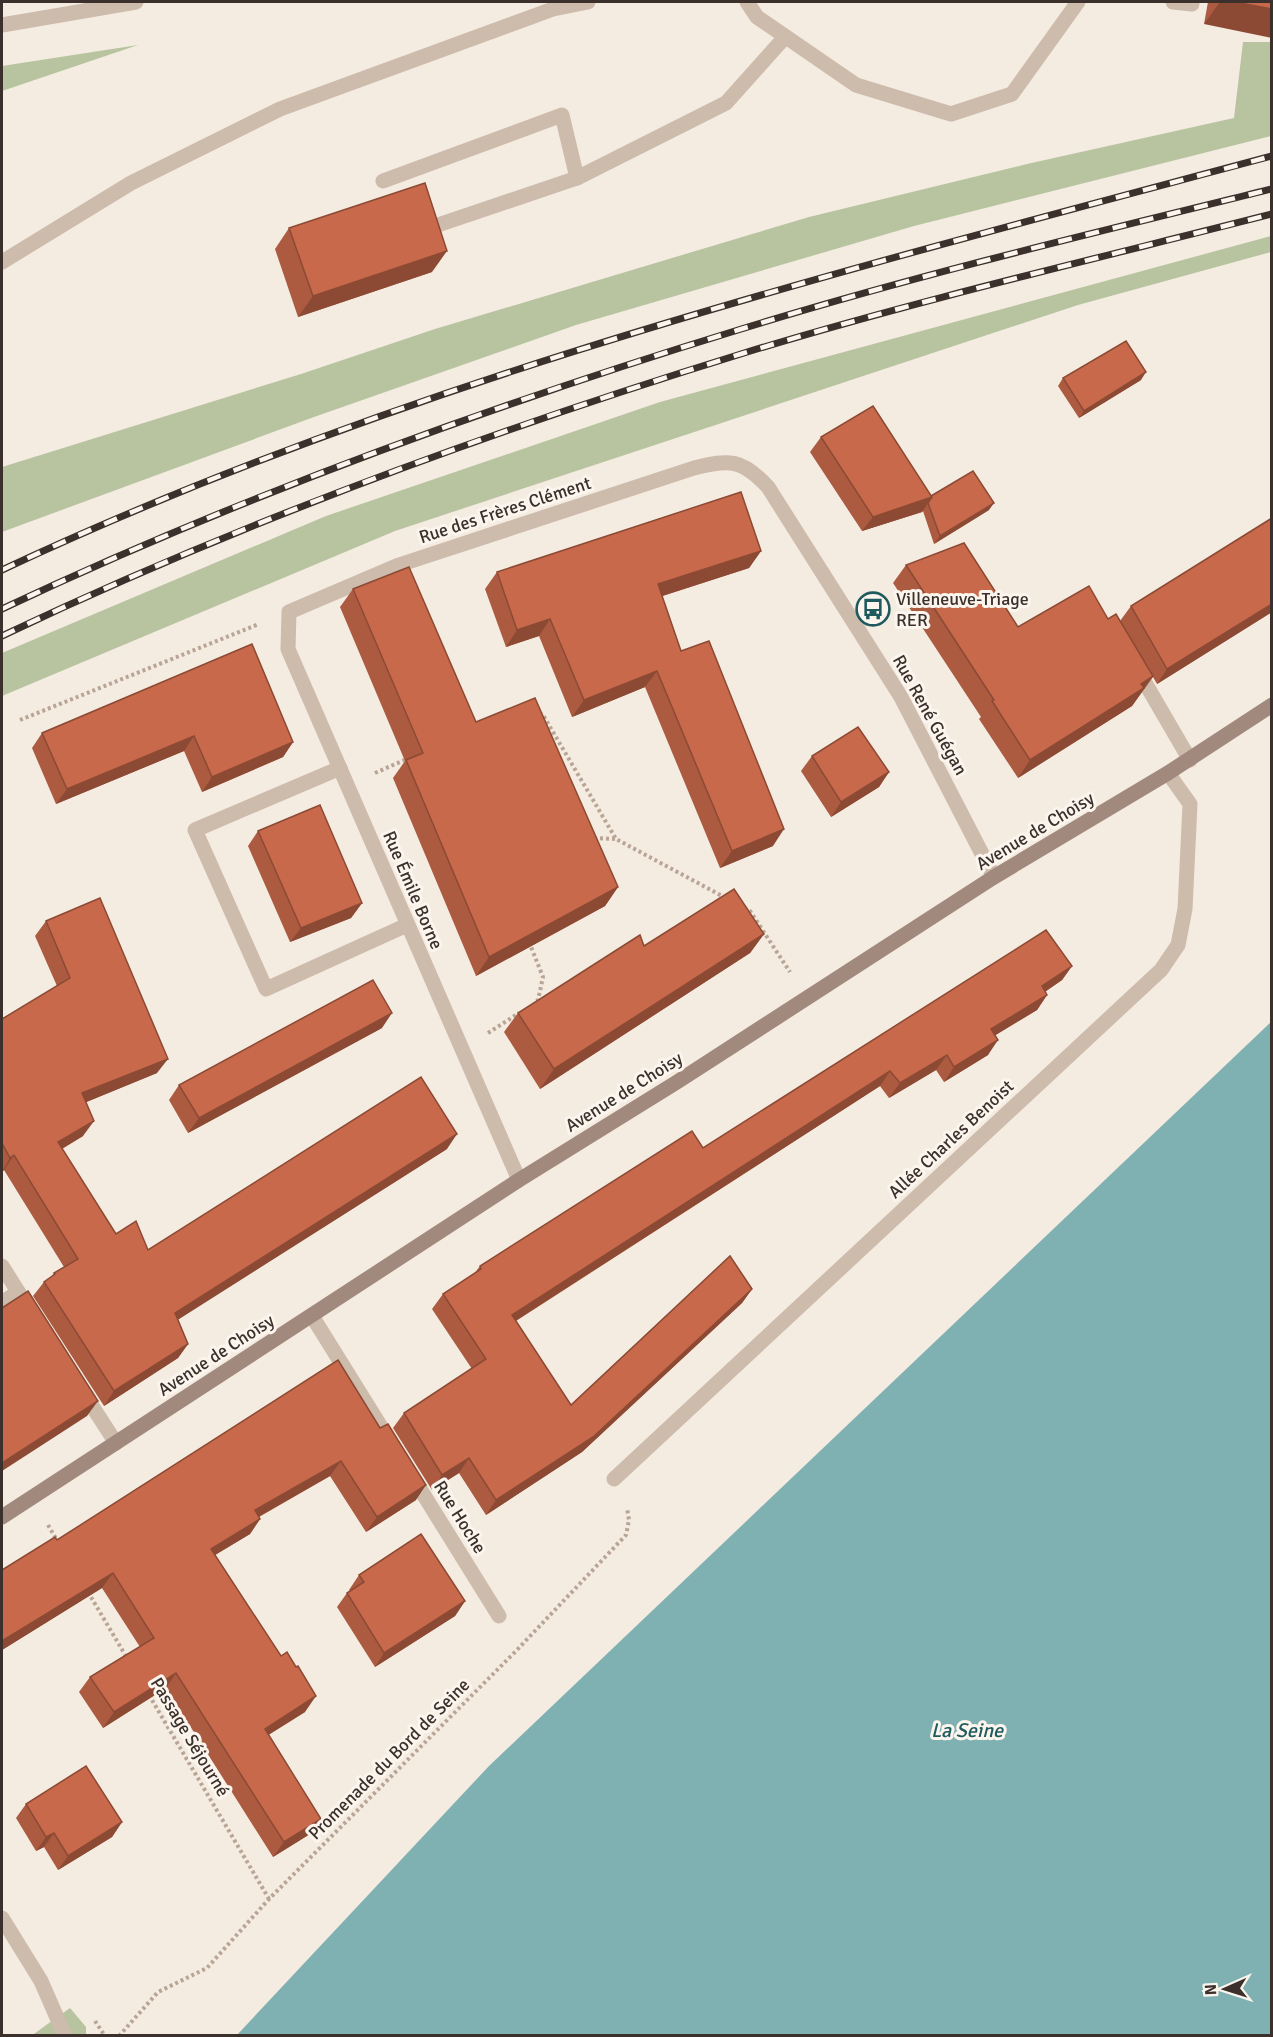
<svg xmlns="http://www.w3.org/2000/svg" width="1273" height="2037" font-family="Signika,sans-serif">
  <rect width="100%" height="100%" fill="#f4ebe1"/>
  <g fill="#b8c4a0">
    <path d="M1243,42h28v94l-357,90 -338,99 -262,92 -312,115v-65l299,-93 134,-45 374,-112 218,-53 207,-46z"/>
    <path d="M138,45l-136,46v-25z"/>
    <path d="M1271,236v16l-193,53 -683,226 -393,165v-43l324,-137 334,-114z"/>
    <path d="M70,2008l16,19v8l-55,1z"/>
  </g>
  <path fill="#7fb0b2" d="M1271,1022v1013h-1034l252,-269z"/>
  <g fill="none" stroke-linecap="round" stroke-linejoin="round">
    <g stroke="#b9a596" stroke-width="4" stroke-dasharray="3 3" stroke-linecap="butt">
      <path d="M539,713l4,2 73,124 108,58"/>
      <path d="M20,720l239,-96"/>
      <path d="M375,773l34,-15"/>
      <path d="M594,838l22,1"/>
      <path d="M744,908l6,3 40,61"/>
      <path d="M529,942l14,35 -5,23 -3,2"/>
      <path d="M488,1033l31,-20"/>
      <path d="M48,1525l10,17"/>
      <path d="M88,1592l39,66"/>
      <path d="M149,1695l120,204"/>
      <path d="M95,2021l10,15"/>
      <path d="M119,2036l39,-44 49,-24 62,-69 246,-247 111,-117 3,-15 -2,-12"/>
    </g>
    <g stroke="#cdbbac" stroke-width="15">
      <path d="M747,2l10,15 99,68 95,29 61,-20 66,-92"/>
      <path d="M1173,2l19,2"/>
      <path d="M383,181l179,-66 15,63"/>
      <path d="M429,228l148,-50 149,-75 59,-66"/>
      <path d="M1137,669l53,91"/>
      <path d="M340,768l-145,62 71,159 141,-64"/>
    </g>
    <g stroke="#cdbbac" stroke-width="15">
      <path d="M2,25l134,-23"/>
      <path d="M2,262l129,-79 149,-74 273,-100 35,-7"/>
      <path d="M519,1180l-231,-531 1,-37 110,-47 295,-97c36,-9 48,-9 74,19l133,210 93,180"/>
      <path d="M2,1266l29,46"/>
      <path d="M2,1303l16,-11"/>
      <path d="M312,1316l79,127"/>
      <path d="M83,1392l33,51"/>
      <path d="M412,1476l87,140"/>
      <path d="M614,1479l547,-509 17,-25 7,-36 5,-105 -22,-31"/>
      <path d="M2,1918l39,63 24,55"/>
    </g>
    <path stroke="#a18a7d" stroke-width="15" d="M2,1517l517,-337 158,-98 317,-205 174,-104 104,-68"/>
    <defs>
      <g id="rail">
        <path d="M2,570c404,-190 840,-299 1270,-414"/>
        <path d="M2,609c237,-112 485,-202 736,-279 175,-54 355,-97 534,-141"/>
        <path d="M2,636c239,-114 489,-205 742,-283 174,-53 351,-94 528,-139"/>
      </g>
    </defs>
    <use href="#rail" stroke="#3b302b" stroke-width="7"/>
    <use href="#rail" stroke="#fbf5ee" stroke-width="4.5" stroke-dasharray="14" stroke-linecap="butt"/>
  </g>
  <g fill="#ac5a40">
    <path d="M1208,2h64l-68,22z"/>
    <path d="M289,228l143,44 -134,45 -23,-68z"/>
    <path d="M1063,378l78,2 -62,38 -21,-32z"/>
    <path d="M821,437l110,59 58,14 -55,34 -11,-33 -1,1 -60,19 -52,-79z"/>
    <path d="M1272,518v94l-115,72 -4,-7 -21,29 -114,72 -39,-59 2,-2 -88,-134 13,-18 112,62 90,-8 12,2 11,-15z"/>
    <path d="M761,551l-12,17 -87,28 19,55 92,195 -53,22 -75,-181 -73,30 -33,-81 -33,11 -21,-58 12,-17z"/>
    <path d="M353,589l123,133 142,165 -13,19 -129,70 -83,-198 12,-17 -65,-154z"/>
    <path d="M252,644l41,98 -10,15 -81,35 -18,-41 -128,53 -24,-56 10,-15z"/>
    <path d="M812,756l77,16 -10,15 -48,30 -30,-46z"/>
    <path d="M258,831l104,72 -11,15 -61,24 -42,-96z"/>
    <path d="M46,921l111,152 -71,29 -3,34 -21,13 54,85 32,16 299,-101 -269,170 10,25 -10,14 -74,48 -71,-110 11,-14 7,-5 3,-4 10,-6 -60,-97 -2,2v-153l55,-33 -22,-50z"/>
    <path d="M764,934l-14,19 -210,136 -36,-57 14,-19 126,-67z"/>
    <path d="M1072,966l-10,14 -17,12 2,3 -10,15 -42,25 -7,20 -44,27 -8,-12 -47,28 -9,-12 -364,235 55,84 181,-116 -10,14 -160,149 -96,63 -27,-42 -27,17 -39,-62 11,-15 68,-44 -40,-60 11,-15 31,-20 6,-8 223,-118z"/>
    <path d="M382,1028l-194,105 -19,-33 10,-15z"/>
    <path d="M338,1360l78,140 -50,32 -36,-56 -71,41 1,2 -10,15 -35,21 90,157 -37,23 42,99 -37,23 -107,-169 -63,40 -24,-36 11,-15 50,-30 -38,-59 -100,62v-80l55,-30z"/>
    <path d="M359,1575l106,26 -10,15 -80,51 -38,-60 10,-14 3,-2 -1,-1z"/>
    <path d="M26,1804l96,18 -10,15 -54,33 -14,-23 -8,4 -20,-33z"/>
  </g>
  <g fill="#8c4a34">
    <path d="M1220,2h15l37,7v29l-68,-14z"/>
    <path d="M447,251l-15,21 -134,45 15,-21z"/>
    <path d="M1146,372l-5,8 -62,38 5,-7z"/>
    <path d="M932,497l-10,15 -60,19 11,-14z"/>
    <path d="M994,503l-5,7 -55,34 6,-8z"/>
    <path d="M761,551l-12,17 -102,33 11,-17z"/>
    <path d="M1272,604v8l-115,72 10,-15z"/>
    <path d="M550,619l-11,17 -33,11 11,-17z"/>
    <path d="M657,671l-12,16 -73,30 12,-17z"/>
    <path d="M1153,676l-21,30 -114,72 12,-18z"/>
    <path d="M194,736l-10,15 -128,53 11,-15z"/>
    <path d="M293,742l-10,15 -81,35 10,-15z"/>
    <path d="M889,772l-10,15 -48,30 10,-15z"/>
    <path d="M784,829l-11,17 -53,22 12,-17z"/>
    <path d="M618,887l-13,19 -129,70 13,-19z"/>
    <path d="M362,903l-11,15 -61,24 11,-14z"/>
    <path d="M764,934l-14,19 -210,136 14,-20z"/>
    <path d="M1072,966l-10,14 -31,21 11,-15z"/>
    <path d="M1047,995l-10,15 -56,34 10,-15z"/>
    <path d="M392,1013l-10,15 -194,105 11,-15z"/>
    <path d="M998,1040l-10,15 -44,27 10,-15z"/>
    <path d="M947,1055l-11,15 -47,28 11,-15z"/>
    <path d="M168,1059l-11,14 -85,35 10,-15z"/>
    <path d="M890,1071l-10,15 -379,244 11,-15z"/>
    <path d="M94,1121l-11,15 -35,21 10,-15z"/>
    <path d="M457,1134l-10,15 -282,179 10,-15z"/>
    <path d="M14,1155l-10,15 -2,2 8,-14z"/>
    <path d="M752,1289l-10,14 -160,149 -96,63 10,-15z"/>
    <path d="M188,1344l-10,14 -74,48 10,-15z"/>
    <path d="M98,1401l-11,15 -85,55v-8z"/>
    <path d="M469,1458l-10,15 -27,17 10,-15z"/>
    <path d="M341,1461l-11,15 -86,49 11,-15z"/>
    <path d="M426,1485l-10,15 -50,32 11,-15z"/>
    <path d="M260,1519l-10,15 -50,30 11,-15z"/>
    <path d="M113,1573l-11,15 -100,62v-9z"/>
    <path d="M465,1601l-10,15 -80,51 9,-14z"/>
    <path d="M176,1673l-10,15 -63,40 11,-16z"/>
    <path d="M316,1696l-11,16 -51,32 11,-15z"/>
    <path d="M321,1819l-11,15 -37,23 11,-15z"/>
    <path d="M122,1822l-10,15 -54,33 10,-14z"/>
    <path d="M54,1833l-10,14 -8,4 10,-14z"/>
  </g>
  <g fill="#c8694b" stroke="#8c4a34" stroke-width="1.5">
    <path d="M1235,2h37v7z"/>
    <path d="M425,183l22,68 -134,45 -24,-68z"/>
    <path d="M1126,341l20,31 -62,39 -21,-33z"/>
    <path d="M873,406l59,91 -59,20 -52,-80z"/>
    <path d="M973,471l21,32 -54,33 -12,-33 4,-6 -1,-1z"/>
    <path d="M741,492l20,59 -103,33 23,67 28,-10 75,188 -52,22 -75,-180 -73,29 -34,-81 -33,11 -20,-58z"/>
    <path d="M1272,518v86l-105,65 -36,-63z"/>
    <path d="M964,543l54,84 71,-41 19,33 8,-5 37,62 -12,8 3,4 -114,72 -38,-59 2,-1 -88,-135z"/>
    <path d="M409,567l67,155 59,-24 83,189 -129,70 -83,-197 17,-7 -70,-164z"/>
    <path d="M252,644l41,98 -81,35 -18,-41 -127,53 -25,-56z"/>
    <path d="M858,727l31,45 -48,30 -29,-46z"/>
    <path d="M320,805l42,98 -61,25 -43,-97z"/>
    <path d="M734,889l30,45 -210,135 -36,-56 122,-78 4,11z"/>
    <path d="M100,898l68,161 -86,34 12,28 -36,21 58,92 20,-13 12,29 273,-173 36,57 -282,179 13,31 -74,47 -70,-109 11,-8 -1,-1 24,-14 -64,-104 -4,3 -8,-15v-124l68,-41 -24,-57z"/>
    <path d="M1046,930l26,36 -30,20 5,9 -56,34 7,11 -44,27 -7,-12 -47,28 -10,-12 -378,244 59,90 159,-149 22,33 -159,148 -97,63 -27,-42 -27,17 -38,-62 82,-54 -43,-65 38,-25 -1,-3 212,-135 11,17z"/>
    <path d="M373,980l19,33 -193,105 -20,-33z"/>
    <path d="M28,1291l70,110 -96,62v-155z"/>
    <path d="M338,1360l42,68 8,-4 38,61 -49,32 -36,-56 -86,49 5,9 -49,30 70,107 6,-4 9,15 2,-1 18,30 -51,33 56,90 -37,23 -108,-169 -62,39 -24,-35 64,-39 -41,-65 -111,68v-71l53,-33 2,3z"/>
    <path d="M421,1534l44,67 -81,52 -37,-60 17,-11 -5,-7z"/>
    <path d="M86,1766l36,56 -54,34 -14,-23 -8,4 -20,-33z"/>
  </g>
  <defs>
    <symbol id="bus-ring" viewBox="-11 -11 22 22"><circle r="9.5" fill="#fbf5ee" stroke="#1f5a5e" stroke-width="1.5"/><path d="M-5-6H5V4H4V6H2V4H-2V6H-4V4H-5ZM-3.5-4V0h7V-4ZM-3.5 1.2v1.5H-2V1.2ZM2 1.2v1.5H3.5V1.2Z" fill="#1f5a5e"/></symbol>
  </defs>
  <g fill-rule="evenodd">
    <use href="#bus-ring" x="854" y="590" width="38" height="38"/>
  </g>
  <g text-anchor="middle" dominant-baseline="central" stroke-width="6" stroke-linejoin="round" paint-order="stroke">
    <g font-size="18" fill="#3b302b" stroke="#fbf5ee">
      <text transform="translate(505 510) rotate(-18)">Rue des Frères Clément</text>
      <text transform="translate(930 715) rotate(61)">Rue René Guégan</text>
      <text transform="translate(1035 831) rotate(-31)">Avenue de Choisy</text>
      <text transform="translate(413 890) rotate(67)">Rue Émile Borne</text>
      <text transform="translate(624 1092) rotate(-32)">Avenue de Choisy</text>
      <text transform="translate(951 1139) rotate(-43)">Allée Charles Benoist</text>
      <text transform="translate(216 1355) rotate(-33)">Avenue de Choisy</text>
      <text transform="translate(460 1517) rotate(58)">Rue Hoche</text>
      <text transform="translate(190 1737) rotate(59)">Passage Séjourné</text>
      <text transform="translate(389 1759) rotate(-45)">Promenade du Bord de Seine</text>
    </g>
    <g font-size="18" fill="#3b302b" stroke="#fbf5ee" text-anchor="start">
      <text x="896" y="599">Villeneuve-Triage<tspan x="896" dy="21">RER</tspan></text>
    </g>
    <g font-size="20" font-style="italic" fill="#1f5a5e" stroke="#fbf5ee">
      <text x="967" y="1730">La Seine</text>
    </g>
  </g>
  <rect width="1273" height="2037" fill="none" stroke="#3b302b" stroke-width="6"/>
  <g transform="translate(1225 1989) rotate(267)" stroke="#fbf5ee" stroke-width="4.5" paint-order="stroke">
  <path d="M0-4.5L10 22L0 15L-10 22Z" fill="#3b302b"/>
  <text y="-9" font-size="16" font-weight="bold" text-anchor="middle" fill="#3b302b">N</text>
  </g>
</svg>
